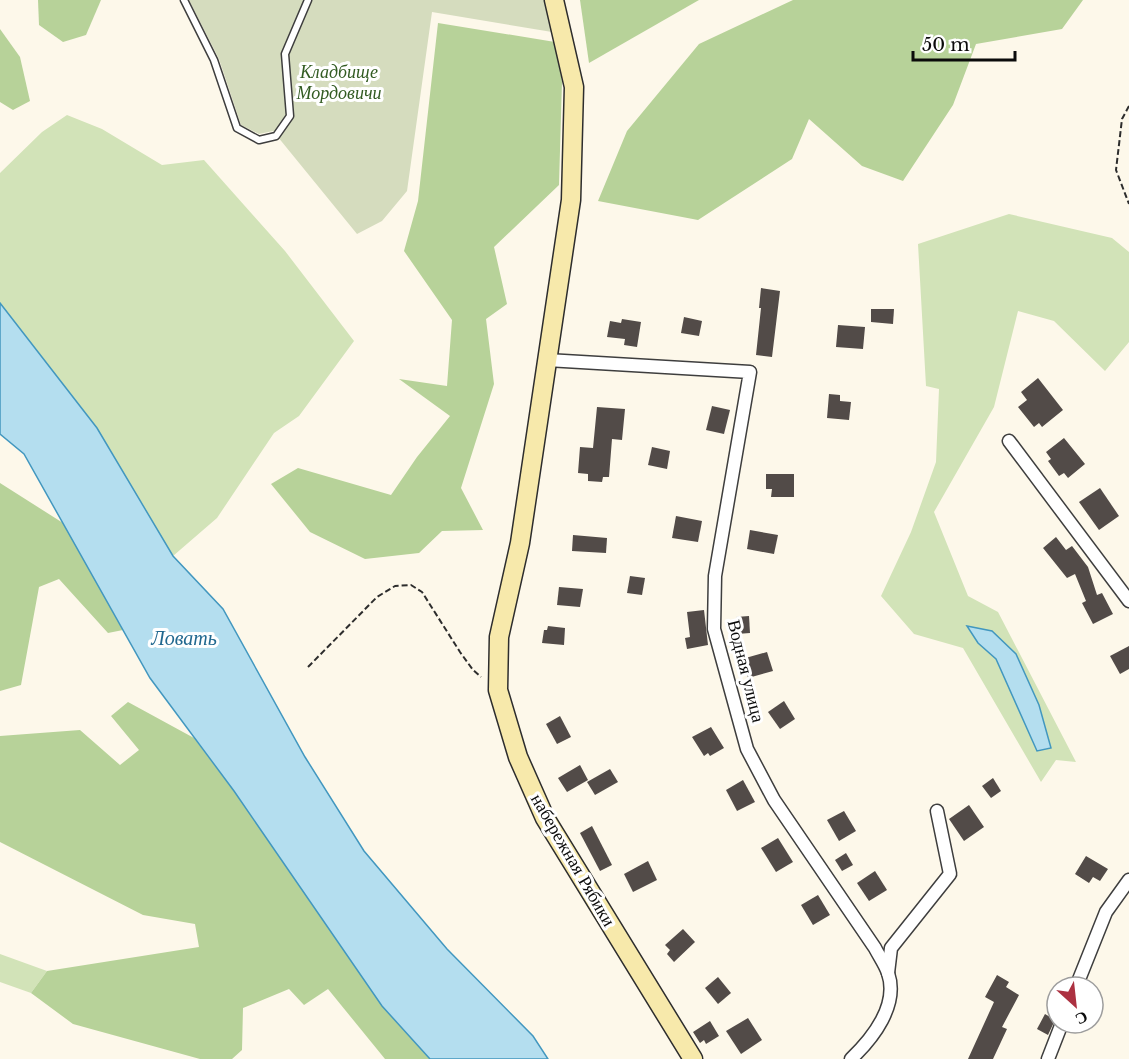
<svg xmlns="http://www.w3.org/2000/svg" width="1129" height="1059" font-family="'Libre Baskerville',serif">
  <rect width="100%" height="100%" fill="#fdf8ea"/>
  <g fill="#d2e3b8">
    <path d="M67,115l35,14 60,36 42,-5 81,91 69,90 -55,75 -25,17 -57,85 -44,38 -76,-128 -97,-125v-130l42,-41z"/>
    <path d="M1009,214l103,24 17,14v90l-24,29 -51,-50 -36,-10 -24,96 -60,105 34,84 30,16 78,150 -20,-2 -15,22 -78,-134 -49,-14 -33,-38 30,-64 25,-70 3,-73 -13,-3 -8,-142z"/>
    <path d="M0,954l47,17 -16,22 -31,-11z"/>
  </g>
  <g fill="#b7d299">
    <path d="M38,0h63l-15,35 -23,7 -24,-17z"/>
    <path d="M580,0h119l-110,63z"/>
    <path d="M793,0h290l-21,29 -86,15 -23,61 -50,76 -41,-15 -53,-47 -17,40 -94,61 -100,-19 29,-70 72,-87z"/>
    <path d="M438,23l117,19 7,40 -3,103 -65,62 13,57 -21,15 8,65 -33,104 22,42 -41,1 -23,22 -54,6 -55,-27 -39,-48 27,-16 93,27 26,-38 33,-41 -51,-37 48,7 5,-66 -48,-69 14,-50z"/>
    <path d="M0,29l20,28 10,44 -17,9 -13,-8z"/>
    <path d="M0,483l63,40 60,107 -15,3 -49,-54 -20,8 -18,98 -21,6z"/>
    <path d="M128,702l66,36 40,53 148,215 48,53h-45l-57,-70 -24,16 -15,-16 -46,19 -1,42 -10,9h-32l-127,-35 -42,-31 16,-22 152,-24 -4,-23 -52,-9 -143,-73v-106l80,-6 40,35 19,-15 -28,-34z"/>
  </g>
  <path fill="#d5dcbe" d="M189,0h357l4,10 2,22 -120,-20 -25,179 -25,30 -25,13 -84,-103 -14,3 -18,-9 -22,-66z"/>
  <g fill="#b4deef" stroke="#4297bf" stroke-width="1.5">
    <path d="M0,303l97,125 76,128 50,53 82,148 59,94 83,98 86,87 15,23h-118l-48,-53 -148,-215 -84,-113 -126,-224 -24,-20z"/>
    <path d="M967,626l25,5 24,23 23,51 12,43 -14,3 -41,-92 -18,-16z"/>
  </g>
  <g fill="#524b48">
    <path d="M761,288l19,3 -8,66 -16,-2 5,-47h-2z"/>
    <path d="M871,309h23l-1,15 -22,-2z"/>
    <path d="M684,317l18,4 -3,15 -18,-3z"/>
    <path d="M622,319l19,3 -4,25 -13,-2 1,-6 -18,-2 3,-16 11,2z"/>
    <path d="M838,325l27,2 -2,22 -27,-2z"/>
    <path d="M1038,378l25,32 -21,17 -3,-4 -5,4 -16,-20 9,-7 -6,-8z"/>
    <path d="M829,394l11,1v6l11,1 -2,18 -22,-2z"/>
    <path d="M712,406l18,4 -6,24 -18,-4z"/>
    <path d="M597,407l28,2 -3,31 -10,-1 -3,38h-6l-1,5 -14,-1v-7l-10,-1 2,-26 13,1z"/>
    <path d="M1064,438l21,26 -17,14 -4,-5 -5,3 -11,-15 3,-2 -5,-7z"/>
    <path d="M652,447l18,4 -3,18 -19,-4z"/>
    <path d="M766,474h28v23h-23l1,-8h-6z"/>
    <path d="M1100,488l19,28 -20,14 -20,-28z"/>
    <path d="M676,516l26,5 -4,21 -26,-4z"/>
    <path d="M750,530l28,5 -4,19 -27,-5z"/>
    <path d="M573,535l34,3 -1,15 -34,-2z"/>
    <path d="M1056,537l10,13 6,-4 16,21 9,28 5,-2 11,21 -20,10 -11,-21 4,-2 -11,-27 -8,4 -24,-30z"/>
    <path d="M630,576l15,2 -3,17 -15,-2z"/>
    <path d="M559,587l24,2 -3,18 -23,-2z"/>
    <path d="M704,610l4,35 -21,4 -2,-11 5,-1 -3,-25z"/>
    <path d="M749,616l1,17 -13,1 -1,-17z"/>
    <path d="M548,626l17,2 -1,17 -22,-2 2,-13h3z"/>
    <path d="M1129,646v23l-9,5 -10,-18z"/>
    <path d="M767,652l6,19 -25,7 -6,-19z"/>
    <path d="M784,701l11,18 -15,10 -12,-17z"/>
    <path d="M560,716l11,21 -14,7 -11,-20z"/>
    <path d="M711,727l13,21 -14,8 -2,-3 -4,3 -12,-19z"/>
    <path d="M580,765l8,15 -21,12 -9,-14z"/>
    <path d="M610,769l8,13 -23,13 -8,-13z"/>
    <path d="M993,778l8,13 -10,7 -9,-12z"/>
    <path d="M743,780l12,22 -18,9 -11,-21z"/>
    <path d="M969,805l15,22 -20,14 -15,-22z"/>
    <path d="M844,811l12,20 -17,10 -12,-21z"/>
    <path d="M592,826l20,39 -12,6 -20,-38z"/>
    <path d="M778,838l15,24 -17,10 -15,-24z"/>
    <path d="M846,853l7,12 -11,6 -7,-11z"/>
    <path d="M1086,856l22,13 -8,12 -7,-4 -4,6 -14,-9z"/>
    <path d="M648,861l9,19 -24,12 -9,-18z"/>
    <path d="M875,871l12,19 -18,11 -12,-18z"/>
    <path d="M818,895l12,20 -17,10 -12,-20z"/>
    <path d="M683,929l12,13 -21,20 -7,-8 3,-4 -5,-5z"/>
    <path d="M997,975l12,7 -3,5 13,8 -17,32 5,2 -14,30h-25l26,-57 -9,-5z"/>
    <path d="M718,977l13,16 -13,11 -13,-16z"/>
    <path d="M1045,1014l10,6 -7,15 -11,-6z"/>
    <path d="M748,1018l14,22 -21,14 -15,-23z"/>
    <path d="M710,1021l9,15 -13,8 -2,-4 -4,3 -7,-11z"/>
  </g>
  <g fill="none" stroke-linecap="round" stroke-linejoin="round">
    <defs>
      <path id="lane" d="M184,0l30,60 23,68 22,12 17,-4 14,-20 -5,-62 23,-54"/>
      <g id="street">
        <path d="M547,360l203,12 -35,204 -1,53 33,120 27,51 101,148c4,8 10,16 13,25 11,32 -15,65 -37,86"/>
        <path d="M1009,441l120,160"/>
        <path d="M888,973l3,-25 59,-74 -13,-63"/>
        <path d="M1076,987l30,-75 23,-32"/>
        <path d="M1048,1059l14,-36"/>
      </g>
      <path id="secondary" d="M554,0l20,87 -3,113 -51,343 -21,94 -1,53 20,67 27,61 148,241"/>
    </defs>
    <use href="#lane" stroke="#3e3e3e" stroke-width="9"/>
    <use href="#street" stroke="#3e3e3e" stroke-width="15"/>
    <use href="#secondary" stroke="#2d2d2d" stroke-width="21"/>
    <g stroke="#2d2d2d" stroke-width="2" stroke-dasharray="6 3" stroke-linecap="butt">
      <path d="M1129,106l-7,13 -6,51 13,34"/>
      <path d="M308,667l69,-70 18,-11 16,-1 11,7 38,60 13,18 8,7"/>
    </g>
    <use href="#lane" stroke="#fff" stroke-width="6"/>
    <use href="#street" stroke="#fff" stroke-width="12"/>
    <use href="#secondary" stroke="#f7e9ab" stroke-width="18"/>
  </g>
  <g text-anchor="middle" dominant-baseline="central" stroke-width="6" stroke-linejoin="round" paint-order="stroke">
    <g font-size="18" font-style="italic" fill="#325b22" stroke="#fff">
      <text x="339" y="72">Кладбище<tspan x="339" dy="21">Мордовичи</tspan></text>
    </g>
    <g font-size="18" fill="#0b0b0b" stroke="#fff">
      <text transform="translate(746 671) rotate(76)">Водная улица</text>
      <text transform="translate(573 860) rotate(60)">набережная Рябики</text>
    </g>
    <g font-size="20" font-style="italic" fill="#21688f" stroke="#fff">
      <text x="184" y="638">Ловать</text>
    </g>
  </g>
  <g transform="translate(1075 1005) rotate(153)"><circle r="28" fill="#ffffff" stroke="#9d9d9d" stroke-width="1.5"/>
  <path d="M0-4.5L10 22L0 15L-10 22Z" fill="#ac3141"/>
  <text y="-9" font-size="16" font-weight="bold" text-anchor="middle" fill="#0b0b0b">С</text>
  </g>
  <path d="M913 51v9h102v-9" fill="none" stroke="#0b0b0b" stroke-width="3"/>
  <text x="922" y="51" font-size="18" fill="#0b0b0b" stroke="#ffffff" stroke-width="4.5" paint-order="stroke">50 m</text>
</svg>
